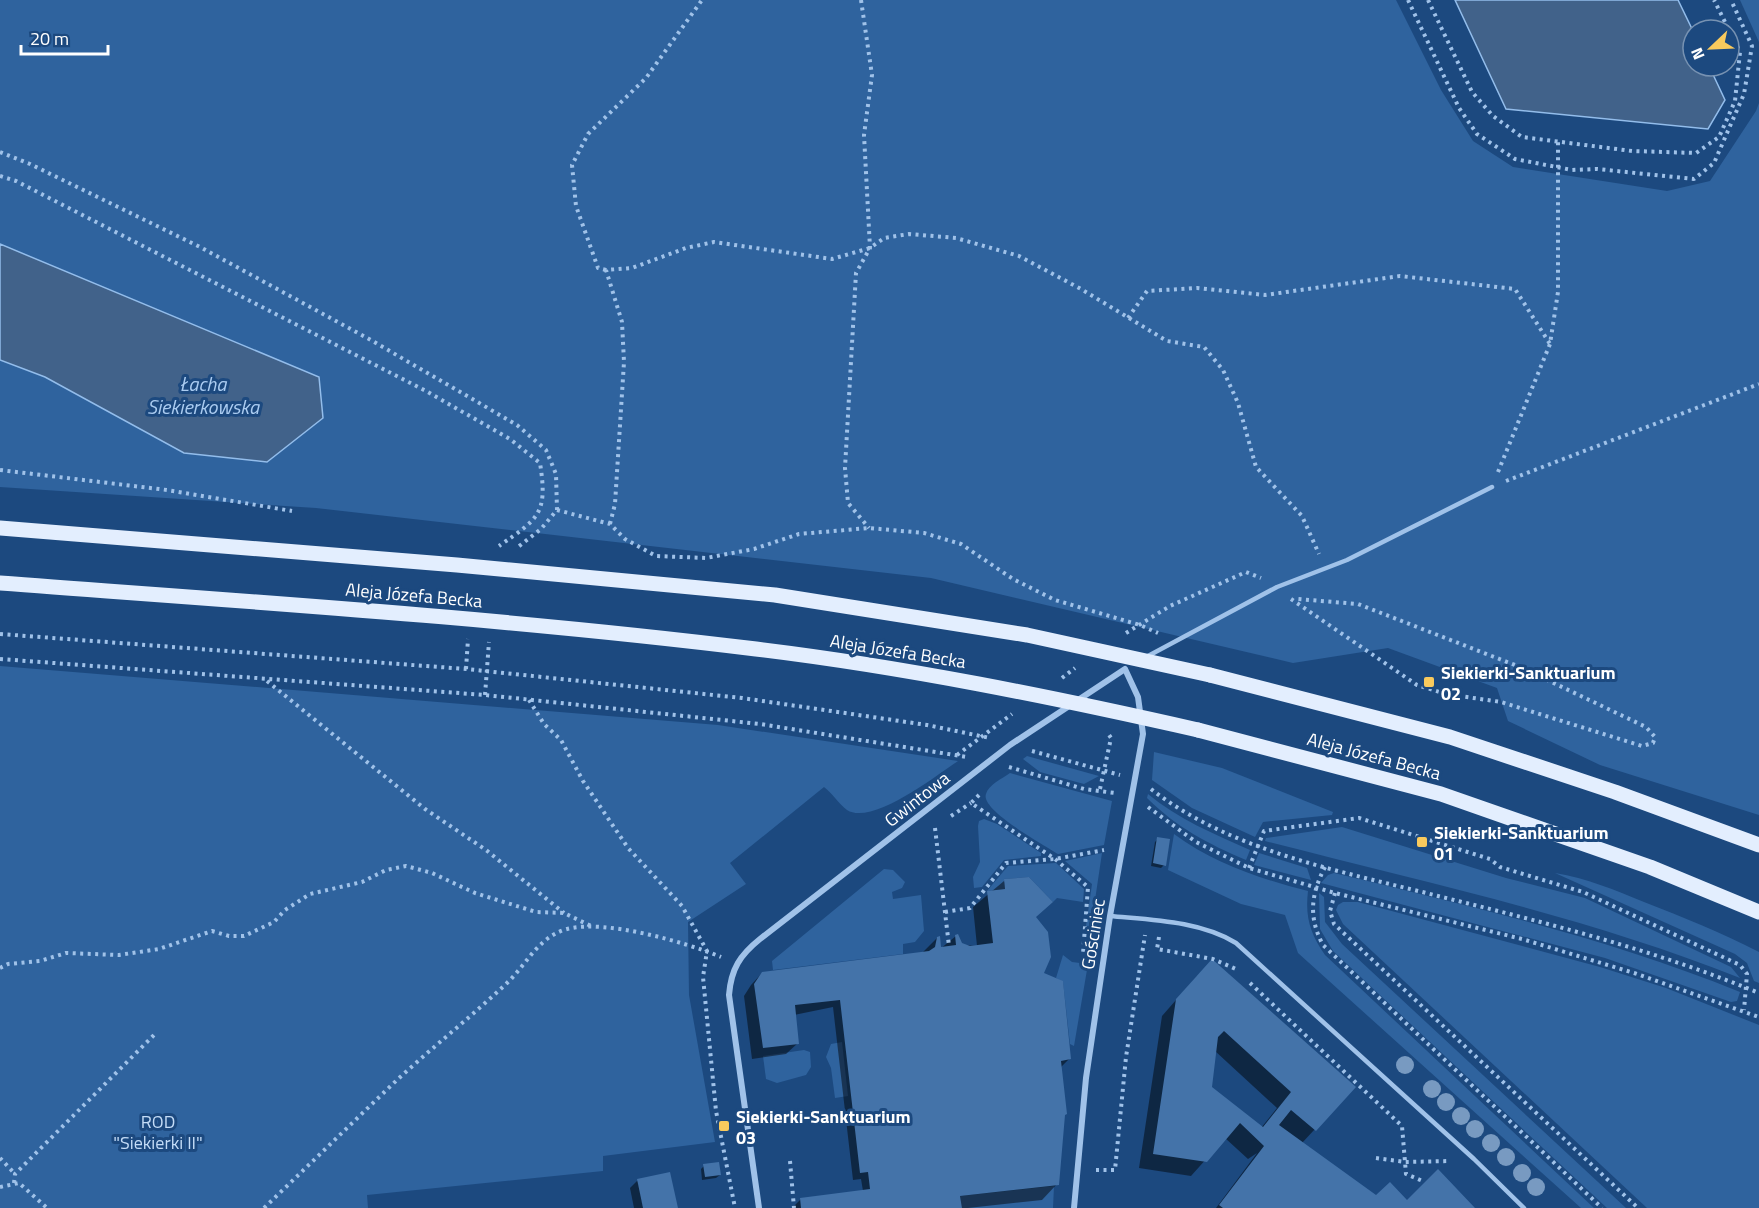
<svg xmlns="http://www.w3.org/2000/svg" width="1759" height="1208" font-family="'Titillium Web',sans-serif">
  <rect width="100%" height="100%" fill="#1c497f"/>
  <g fill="#2f639e">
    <path d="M0,0h1396l45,90 32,51 40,26 154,24 43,-10 46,-70 3,-8v712l-159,-50 -92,-44 -11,-33 -109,-40 -95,15 -362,-85 -615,-70 -316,-21z"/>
    <path d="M1740,0h19v42z"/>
    <path d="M0,666l718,59 240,36c-21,14 -86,65 -111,49 -8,-6 -15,-17 -23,-23l-94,76 16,21 -58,38 1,73 26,147 -112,14v15l-236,24 1,13h-368z"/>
    <path d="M1154,752l68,16 111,44 -1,3 -69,7 -8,15 -63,-29 -40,-28z"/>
    <path d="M1027,756l72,20 -15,8 -44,-12 -17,-13z"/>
    <path d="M1010,773l102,28 -8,44 -46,9c-14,-9 -78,-44 -72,-60 2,-9 17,-16 24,-21z"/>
    <path d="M1148,794c30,25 66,40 102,56l-4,10c-38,-16 -70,-33 -99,-62z"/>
    <path d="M984,819l13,5 44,29v3l-37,4 -22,27 -8,1 -1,-11 7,-15 -2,-36 1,-5z"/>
    <path d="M1342,827l164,51 79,20 146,69 9,11c-153,-61 -316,-96 -475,-137l1,-3z"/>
    <path d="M1174,834c39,29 87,45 134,57 -3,26 2,42 17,64l269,253h-13l-283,-255 -13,-38 -44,-11 -73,-34z"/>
    <path d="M1102,853l-11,74 -5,-1 6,-42 -27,-23z"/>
    <path d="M1259,853l48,15 4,12 -57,-15z"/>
    <path d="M1056,863l28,26 -1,13 -26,-4 -4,4 -24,-25 -25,2 1,10 -18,2 21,-25z"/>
    <path d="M884,869l9,1 12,12 -3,6 -10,4 1,7 28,-4 3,36 -9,11 -12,2v10l-130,16 -1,-9z"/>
    <path d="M1334,873c136,33 276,66 406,119l-3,9 -6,1 -126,-44 -284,-75 7,-8z"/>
    <path d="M1555,873c32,5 59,17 89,29 39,15 78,31 115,50v31l-5,-2 -7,-18 -12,-9z"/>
    <path d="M1319,893l5,4 1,25 17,22 284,264h-19l-274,-257 -13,-22z"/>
    <path d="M1343,902h15l242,65 66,21 93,37v183h-112l-304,-284 -7,-14 2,-5z"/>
    <path d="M1063,955l9,7 16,2 -14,82 -4,-2 -7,-62 -7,-4z"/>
    <path d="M842,1042l6,54 -13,2 -4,-30 -5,-11 5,-13z"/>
    <path d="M804,1050l6,2 1,15 -5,8 -29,8 -11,-4 -3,-23z"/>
    <path d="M1054,1186l-1,22h-91l-2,-12z"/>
  </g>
  <g fill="#41628a" stroke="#93bdeb" stroke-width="1.5">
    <path d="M1455,0h223l15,31v35h16l16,34 -17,29 -202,-20z"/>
    <path d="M0,244l319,133 4,41 -56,44 -83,-9 -139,-76 -45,-17z"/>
  </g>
  <g fill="#0007" fill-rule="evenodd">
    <path d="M1158,839l6,26 -3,3 -10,-2 4,-24z"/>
    <path d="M1004,881l31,37 7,56 28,84 -10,10 3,48 -6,68 -15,16 -74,8h-176l9,-9 62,-8 -2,-12 -8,1 -20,-173 -39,8 4,28 -12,11 -34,5 -8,-63 7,-11 11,-12 160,-20 15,-15 3,11 16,-13 5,9 16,1 -4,-39z"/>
    <path d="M1197,976l157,111 -52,56 74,54 97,11h-257l41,-55 -9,6 -23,-21 -34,38 -52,-8 23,-152zM1215,1051l62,57 -16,20 -51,-40z"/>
    <path d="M704,1166l16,9 -4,3 -14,2 -1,-11z"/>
    <path d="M637,1181l39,27h-42l-4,-20z"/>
  </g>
  <g fill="#4473a9" fill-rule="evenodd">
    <path d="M1157,837l13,2 -4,27 -13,-3z"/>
    <path d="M1029,877l24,25 -17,15 12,15 3,25 -7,16 19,8 8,78 -10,2 6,53 -2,1 -6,70 -99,11 2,12h-161l-1,-10 70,-9 -2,-17 -8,1 -20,-173 -45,5 4,39 -36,4 -9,-64 8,-12 167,-21 6,-4 2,-10 3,-1 1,11 15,-2 -1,-10 3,-1 4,9 8,3 23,-3 -6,-52 18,-2 -1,-10z"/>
    <path d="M1212,959l144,128 -40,44 -25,-21 -12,15 97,70 14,-13 17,18 31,-31 37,39h-252l-4,-3 45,-59 -24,-23 -33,39 -54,-8 23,-155zM1224,1031l67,61 -28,35 -51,-40 6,-50z"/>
    <path d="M719,1162l2,13 -16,2 -2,-13z"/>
    <path d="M670,1172l8,36h-35l-6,-29z"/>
  </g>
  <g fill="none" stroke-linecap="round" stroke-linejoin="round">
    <g stroke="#a0c2e9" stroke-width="4" stroke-dasharray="3 4.5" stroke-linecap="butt">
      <path d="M861,0l11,75 -8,60 6,113 -14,25 -11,195 3,35 21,25"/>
      <path d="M1408,0l51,108 18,26 38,25 57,11 25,-1 97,10 20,-16 30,-69 8,-48 -21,-46"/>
      <path d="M1428,0l44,92 21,24 29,21 110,14 64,2 23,-16 16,-36 5,-49 -26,-52"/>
      <path d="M0,152l30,12 170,83 169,92 148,86 29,25 10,24 1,36 -16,19 -23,18"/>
      <path d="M0,176l16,5 410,210 84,48 30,24c8,51 -1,55 -41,83"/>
      <path d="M606,270l-8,-2 -22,-62 -4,-41 16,-31 58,-56 56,-78"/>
      <path d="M1128,318l19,-27 50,-3 68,7 135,-19 115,13 35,55"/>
      <path d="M0,470l167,20 125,21"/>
      <path d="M1498,472l52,-128 8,-52v-150"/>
      <path d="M1506,481l253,-97"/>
      <path d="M557,510l53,14 15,15 31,17 50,2 48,-9 45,-15 70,-6 55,5 37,11 52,35 42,21 85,25 18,8"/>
      <path d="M610,524l5,-20 9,-142 -2,-40 -16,-52 26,-2 54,-20 28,-6 118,17 38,-11 14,-10 25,-4 47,4 63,18 62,33 86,52 37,6 19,23 15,33 18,64 46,49 17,38"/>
      <path d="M1291,599l126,86 29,9 55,8 141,44 11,-3 2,-6 -9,-10 -126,-60 -162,-63 -60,-5"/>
      <path d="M1126,633l44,-27 76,-34 15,6"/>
      <path d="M0,634l466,35 276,29 185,27 63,13"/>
      <path d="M0,659l485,36 275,29 207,33"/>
      <path d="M466,669l2,-30"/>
      <path d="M1062,678l13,-10"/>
      <path d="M267,681l158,128 61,41 78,63"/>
      <path d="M485,695l4,-53"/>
      <path d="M529,700l15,24 17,16 22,41 45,67 54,58 25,45 -4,26 13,134 19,97"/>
      <path d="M1032,751l88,24"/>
      <path d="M957,755l55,-41"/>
      <path d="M1009,767l75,22 31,4"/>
      <path d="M1100,789l11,-51 -4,-6"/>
      <path d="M1151,789c81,63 190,82 287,107 109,27 217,54 321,97"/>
      <path d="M979,795l-8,8 84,56 33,28 -5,67 5,1"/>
      <path d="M1148,807l48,35 53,26 86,25 187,46 112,34 125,44"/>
      <path d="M951,816l20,-13"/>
      <path d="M935,828l14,118"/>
      <path d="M1325,867c-14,27 -17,50 -2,78l279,263"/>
      <path d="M1249,868l15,-37 95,-13 131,41 10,8 83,25 157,73 7,9 -3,36"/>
      <path d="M1335,893l-5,18 4,13 304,284"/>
      <path d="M945,912l25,-4 36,-45 49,-4 49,-9"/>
      <path d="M1159,937l-2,12 56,10 23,10"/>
      <path d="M0,968l8,-4 32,-3 26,-8 53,2 40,-6 53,-18 17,5h15l30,-14 11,-12 25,-16 52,-12 24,-12 20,-4 26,7 43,20 61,19 28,1 27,13"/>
      <path d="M1250,983l152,143 4,48 19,8"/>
      <path d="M0,1158l15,16"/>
      <path d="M1376,1158l29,4 45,-1"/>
      <path d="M790,1161l4,47"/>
      <path d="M1096,1170h19l11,-113 19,-122"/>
      <path d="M14,1183l1,-9 139,-139"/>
      <path d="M0,1187l19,-4 28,25"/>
      <path d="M264,1208c45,-43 89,-86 134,-129 36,-33 74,-63 109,-96 20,-19 31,-46 60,-54 38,-10 118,13 154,28"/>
    </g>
    <g stroke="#a0c2e9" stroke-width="4.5">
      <path d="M1148,656l129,-69 70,-27 145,-73"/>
      <path d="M1110,916c42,4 90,5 126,27l238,216 50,49"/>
    </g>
    <path stroke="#a0c2e9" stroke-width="6" d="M759,1208l-30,-213c2,-26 11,-40 31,-56l250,-194 115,-76 13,28 5,37 -33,182 -24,162 -12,130"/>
    <g stroke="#e3eefe" stroke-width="15">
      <path d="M1210,675l240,62 165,55 144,53"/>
      <path d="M1198,730l243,64 209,73 109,45"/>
    </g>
    <g stroke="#e3eefe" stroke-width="15">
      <path d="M0,528l457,37 318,30 252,40 183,40"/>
      <path d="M0,583c252,19 505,35 756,66 149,18 296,48 442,81"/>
    </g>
  </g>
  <g fill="#789ac1">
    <circle cx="1405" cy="1065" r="9"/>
    <circle cx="1432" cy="1089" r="9"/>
    <circle cx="1446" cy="1102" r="9"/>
    <circle cx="1461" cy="1116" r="9"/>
    <circle cx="1475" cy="1129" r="9"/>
    <circle cx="1491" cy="1143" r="9"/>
    <circle cx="1506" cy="1157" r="9"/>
    <circle cx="1522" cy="1173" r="9"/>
    <circle cx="1536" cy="1187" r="9"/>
  </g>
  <g fill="#f9ca5d" stroke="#1c497f" stroke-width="2">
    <rect x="1423" y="676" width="12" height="12" rx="3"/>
    <rect x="1416" y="836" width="12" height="12" rx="3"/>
    <rect x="718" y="1120" width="12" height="12" rx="3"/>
  </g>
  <g text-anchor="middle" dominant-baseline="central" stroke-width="6" stroke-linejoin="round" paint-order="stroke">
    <g font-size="18" fill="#fff" stroke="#1c497f">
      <text transform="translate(414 595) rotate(5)">Aleja Józefa Becka</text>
      <text transform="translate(898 651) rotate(9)">Aleja Józefa Becka</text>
      <text transform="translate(1374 756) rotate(15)">Aleja Józefa Becka</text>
      <text transform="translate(917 799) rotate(-38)">Gwintowa</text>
      <text transform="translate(1093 934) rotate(-81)">Gościniec</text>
    </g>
    <g font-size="18" font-weight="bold" fill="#fff" stroke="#1c497f" text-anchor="start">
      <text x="1441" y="672">Siekierki-Sanktuarium<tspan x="1441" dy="21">02</tspan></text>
      <text x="1434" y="832">Siekierki-Sanktuarium<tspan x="1434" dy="21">01</tspan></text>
      <text x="736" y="1116">Siekierki-Sanktuarium<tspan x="736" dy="21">03</tspan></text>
    </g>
    <g font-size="18" fill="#c4dcf7" stroke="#1c497f">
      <text x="158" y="1121">ROD<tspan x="158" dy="21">"Siekierki II"</tspan></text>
    </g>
    <g font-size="20" font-style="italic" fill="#abccf1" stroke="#1c497f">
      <text x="203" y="383">Łacha<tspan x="203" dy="23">Siekierkowska</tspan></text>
    </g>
  </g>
  <g transform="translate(1711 48) rotate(247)"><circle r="28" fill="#1c497f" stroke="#7792b2" stroke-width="1.5"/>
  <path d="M0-4.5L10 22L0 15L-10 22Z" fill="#f9ca5d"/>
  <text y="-9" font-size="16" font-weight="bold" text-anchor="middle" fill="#ffffff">N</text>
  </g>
  <path d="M21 45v9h87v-9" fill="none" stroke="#ffffff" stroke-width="3"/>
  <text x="30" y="45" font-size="18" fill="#ffffff" stroke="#1c497f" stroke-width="4.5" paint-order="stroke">20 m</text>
</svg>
